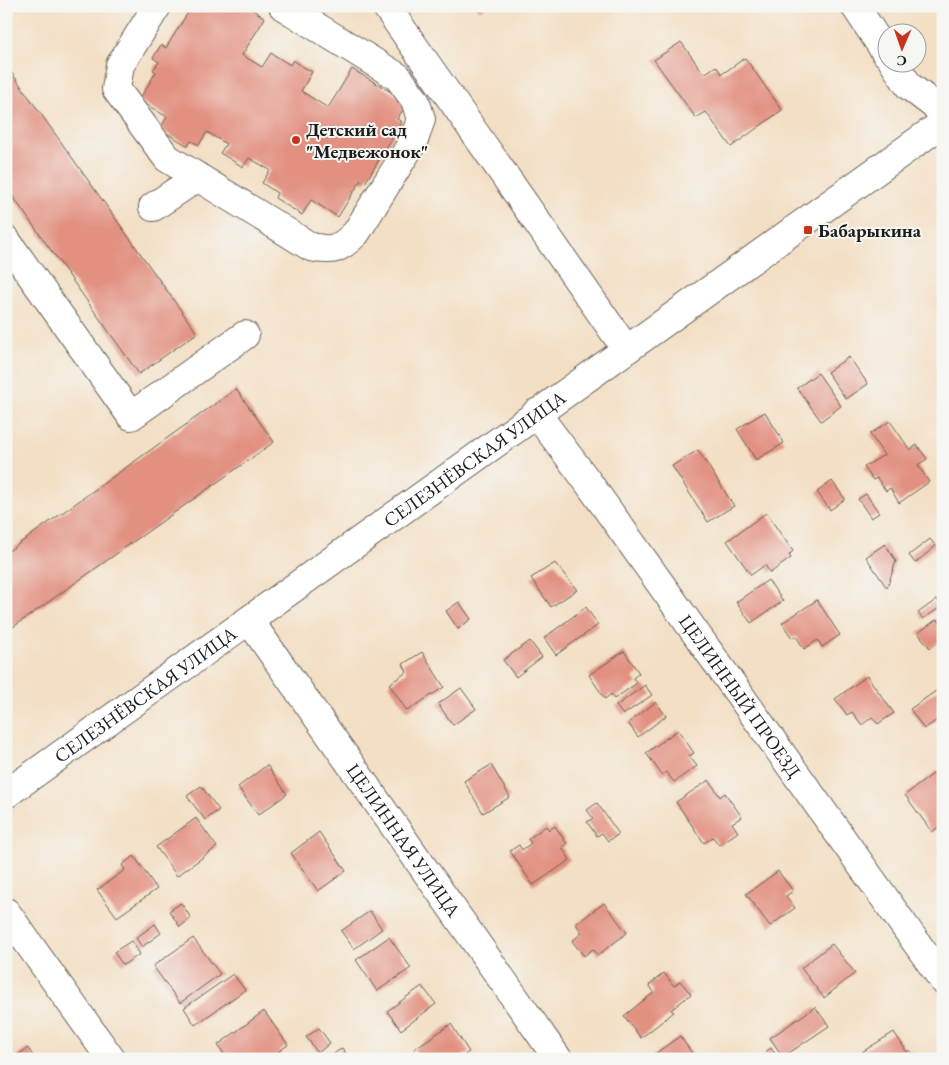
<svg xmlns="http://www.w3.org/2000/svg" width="949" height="1065" font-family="'EB Garamond',serif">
  <rect width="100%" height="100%" fill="#f6f6f2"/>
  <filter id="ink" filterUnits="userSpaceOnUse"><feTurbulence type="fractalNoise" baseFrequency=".02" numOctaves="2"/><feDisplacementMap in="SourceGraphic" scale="10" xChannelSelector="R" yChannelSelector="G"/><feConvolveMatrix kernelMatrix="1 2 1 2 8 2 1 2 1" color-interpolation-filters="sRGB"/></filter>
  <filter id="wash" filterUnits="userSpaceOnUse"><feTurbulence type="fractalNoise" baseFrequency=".0096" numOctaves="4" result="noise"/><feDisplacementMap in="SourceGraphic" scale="20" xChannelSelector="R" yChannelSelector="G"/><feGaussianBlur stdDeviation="1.12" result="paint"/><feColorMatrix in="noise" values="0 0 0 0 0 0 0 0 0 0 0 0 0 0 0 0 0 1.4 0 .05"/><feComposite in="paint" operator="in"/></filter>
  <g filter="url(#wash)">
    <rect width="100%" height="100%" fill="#f3dfc4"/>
    <g id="blocks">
      <g fill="#e29080">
        <path d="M192,6h55l18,12 -23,37 20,12 9,-14 19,12 3,-5 9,6 10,6 -11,19 27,17 24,-39 56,33 -11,17 5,3 -37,61 -4,-3 -23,37 -27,-17 -9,15 -27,-17 2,-5 -15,-10 8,-13 -21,-12 -6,9 -23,-14 6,-9 -19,-12 -8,13 -8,-4 -3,5 -28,-17 7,-12 -28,-17 17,-28 -3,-2 6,-8 -6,-4 8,-13 5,3z"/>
        <path d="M476,6h11l-7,5z"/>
        <path d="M681,42l23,32 12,-8 6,8 23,-16 37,52 -51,37 -25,-35 -10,6 -42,-58z"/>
        <path d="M6,65l191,268 -58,41 -133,-187z"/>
        <path d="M849,357l19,27 -22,15 -19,-27z"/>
        <path d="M818,373l23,33 -20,15 -24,-33z"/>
        <path d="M236,389l38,53 -268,190v-79z"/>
        <path d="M765,412l19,31 -28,17 -19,-31z"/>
        <path d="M890,421l20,29 7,-5 10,14 -9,6 11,17 -30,21 -9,-15 -4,3 -9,-13 -4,2 -9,-13 20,-12 -14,-21z"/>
        <path d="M698,450l36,56 -26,16 -36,-56z"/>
        <path d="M832,481l13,18 -15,11 -13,-18z"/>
        <path d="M866,494l13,19 -8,5 -13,-19z"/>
        <path d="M766,513l27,38 -4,4 2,3 -21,15 -5,-8 -14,10 -24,-34z"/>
        <path d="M930,539l6,7 -21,17 -6,-8z"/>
        <path d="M885,544l11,17 -9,27 -21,-31z"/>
        <path d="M555,563l22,27 -26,17 -20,-29z"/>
        <path d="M768,580l15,21 -32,22 -15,-21z"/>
        <path d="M937,599l5,7 -19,13 -5,-6z"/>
        <path d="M817,600l23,35 -18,12 -4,-7 -14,9 -8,-13 -4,2 -10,-15z"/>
        <path d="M459,602l12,17 -13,10 -12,-18z"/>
        <path d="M586,607l12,18 -42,30 -12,-17z"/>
        <path d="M937,619l6,7v13l-13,9 -12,-15z"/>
        <path d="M530,641l12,16 -26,20 -13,-17z"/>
        <path d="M624,651l15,22 -6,5 4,5 -23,16 -3,-5 -6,5 -16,-24z"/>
        <path d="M422,652l22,35 -37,24 -18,-27 18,-12 -4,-8z"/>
        <path d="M867,676l27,37 -16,11 -6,-7 -10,8 -10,-13 -5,3 -12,-16z"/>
        <path d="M645,685l7,10 -29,20 -7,-9z"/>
        <path d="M943,686v30l-19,13 -14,-20z"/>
        <path d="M461,688l15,21 -23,16 -15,-21z"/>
        <path d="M656,702l10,14 -28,21 -10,-14z"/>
        <path d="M678,730l16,23 -5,3 8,10 -23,16 -8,-10 -4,3 -16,-22z"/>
        <path d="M267,765l20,29 -29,21 -20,-28z"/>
        <path d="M491,765l19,32 -27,16 -19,-32z"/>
        <path d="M938,770l5,6v48l-11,8 -27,-37z"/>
        <path d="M709,780l11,17 5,-4 17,24 -10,6 6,9 -19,13 -6,-8 -9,6 -28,-41z"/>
        <path d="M201,786l18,24 -14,10 -18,-24z"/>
        <path d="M597,803l22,31 -11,7 -6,-8 -5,3 -10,-14 6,-4 -6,-8z"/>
        <path d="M196,818l21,29 -40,29 -21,-29z"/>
        <path d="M546,826l3,4 6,-4 12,18 -5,3 8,13 -37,25 -23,-34 9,-6 3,5 9,-7 -3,-4z"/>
        <path d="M319,832l27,39 -28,20 -27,-38z"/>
        <path d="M134,856l23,33 -40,28 -20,-27 28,-20 -3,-5z"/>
        <path d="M778,871l15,20 -7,5 9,12 -25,18 -24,-32z"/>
        <path d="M181,903l10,15 -11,9 -11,-16z"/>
        <path d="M604,903l23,30 -29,22 -5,-6 -9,7 -12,-15 10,-8 -6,-9z"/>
        <path d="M370,911l12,18 -28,20 -13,-18z"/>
        <path d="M155,924l6,9 -19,14 -6,-9z"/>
        <path d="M389,937l22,31 -34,23 -21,-31z"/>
        <path d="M193,938l27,36 -40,29 -27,-37z"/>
        <path d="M131,941l9,13 -17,11 -9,-13z"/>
        <path d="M832,944l23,29 -31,25 -23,-30z"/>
        <path d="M664,973l10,13 6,-5 11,13 -20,16 3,2 -33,26 -17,-22 30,-24 -5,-7z"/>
        <path d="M233,974l12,16 -50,35 -11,-17z"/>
        <path d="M422,986l14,18 -35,26 -14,-19z"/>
        <path d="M815,1007l14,19 -46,31 -13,-19z"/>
        <path d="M264,1011l24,34 -9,6 5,7 -57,1 -9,-14z"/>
        <path d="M451,1024l18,28 -10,7h-39l-6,-10z"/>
        <path d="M319,1028l11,15 -12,10 -12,-16z"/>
        <path d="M894,1032l13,20 3,-2 6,9h-50l-4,-7z"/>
        <path d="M680,1036l16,23h-42l-2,-3z"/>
        <path d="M28,1048l7,11h-23z"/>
        <path d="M342,1048l8,11h-23z"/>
        <path d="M771,1048l8,11h-10l-4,-7z"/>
      </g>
    </g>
  </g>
  <g filter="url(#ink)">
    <use href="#blocks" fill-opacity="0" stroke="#676057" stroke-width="1"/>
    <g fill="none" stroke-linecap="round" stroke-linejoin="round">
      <defs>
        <g id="minor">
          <path d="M157,6l-37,59 -4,24 51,69 144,89c22,5 29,2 45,-14l58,-93 7,-21 -6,-19 -17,-23 -115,-71"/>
          <path d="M386,6l240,343"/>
          <path d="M855,6l31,47"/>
          <path d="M893,62l16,24 34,26"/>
          <path d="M153,207l45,-30"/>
          <path d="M6,240l125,176 114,-81"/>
          <path id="s1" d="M536,413l49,65 358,502"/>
          <path id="s2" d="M249,620l309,439"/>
          <path id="s3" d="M6,794l937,-671"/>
          <path d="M6,912l105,147"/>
        </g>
      </defs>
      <use href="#minor" stroke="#676057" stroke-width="30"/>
      <use href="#minor" stroke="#fff" stroke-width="28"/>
    </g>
  </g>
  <g fill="#c8321e" stroke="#f6f6f2" stroke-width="2">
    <circle cx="296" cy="140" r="5"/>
    <rect x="803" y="225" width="10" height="10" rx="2.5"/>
  </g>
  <g text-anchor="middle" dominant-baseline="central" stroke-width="4" stroke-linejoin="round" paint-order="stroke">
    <g font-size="19" font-weight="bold" fill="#1c1c1c" stroke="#f6f6f2" text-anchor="start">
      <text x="306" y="129">Детский сад<tspan x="306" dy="22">"Медвежонок"</tspan></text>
      <text x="818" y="230">Бабарыкина</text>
    </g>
    <g font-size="19" fill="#1c1c1c" stroke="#f6f6f2">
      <text stroke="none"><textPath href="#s3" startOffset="576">СЕЛЕЗНЁВСКАЯ УЛИЦА</textPath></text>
      <text stroke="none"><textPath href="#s3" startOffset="171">СЕЛЕЗНЁВСКАЯ УЛИЦА</textPath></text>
      <text stroke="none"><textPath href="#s1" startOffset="349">ЦЕЛИННЫЙ ПРОЕЗД</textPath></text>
      <text stroke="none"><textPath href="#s2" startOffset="269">ЦЕЛИННАЯ УЛИЦА</textPath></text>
    </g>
  </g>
  <rect width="949" height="1065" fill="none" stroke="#f6f6f2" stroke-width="25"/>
  <g transform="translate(902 48) rotate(182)"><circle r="24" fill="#f6f6f2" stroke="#9f9f9c"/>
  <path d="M0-4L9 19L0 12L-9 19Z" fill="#c8321e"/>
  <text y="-8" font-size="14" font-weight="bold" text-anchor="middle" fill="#1c1c1c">С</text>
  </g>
</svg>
